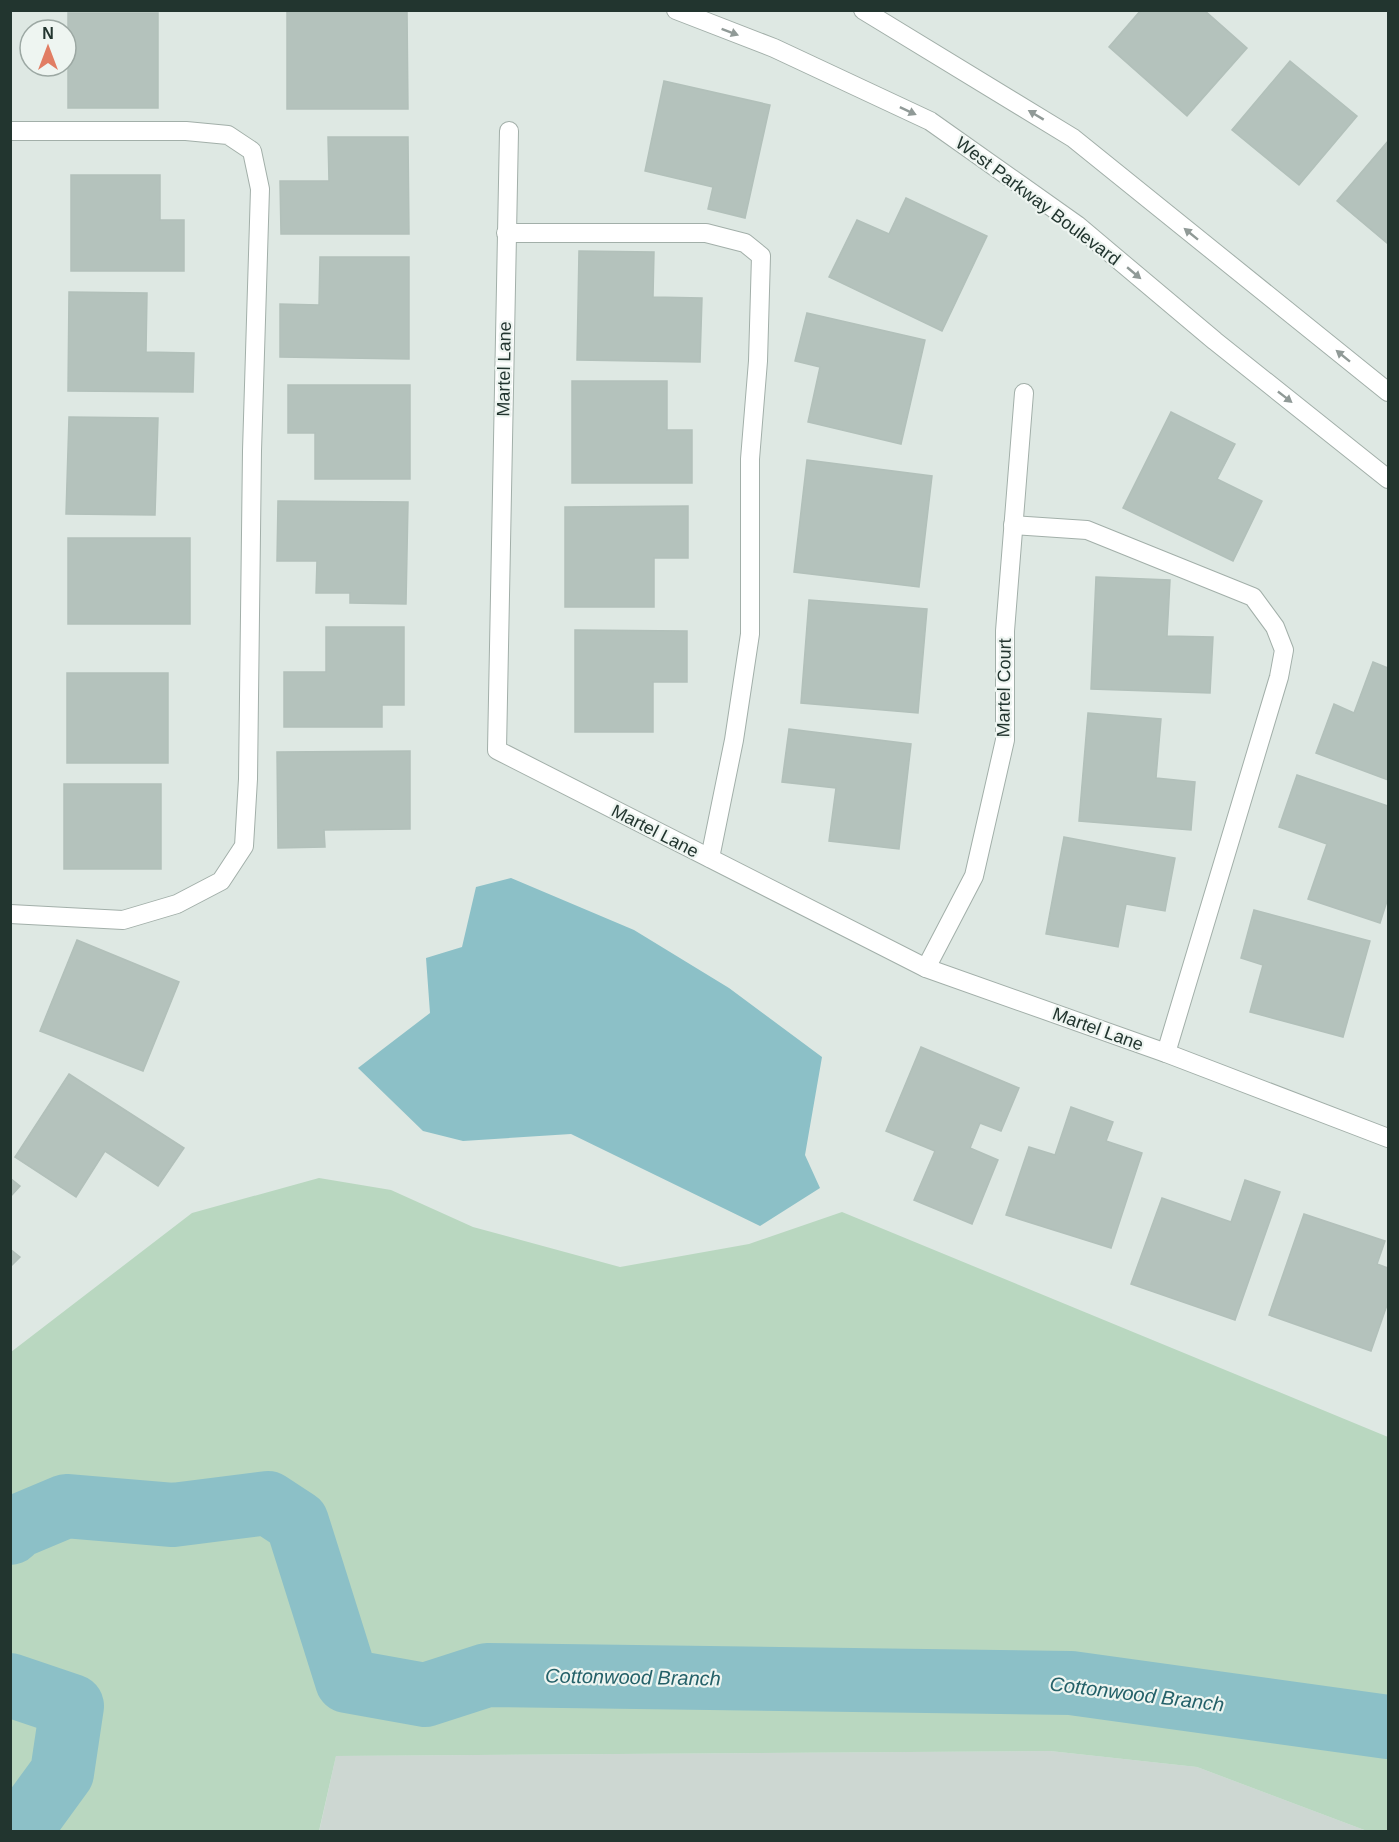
<svg xmlns="http://www.w3.org/2000/svg" width="1399" height="1842" font-family="Helvetica,sans-serif">
  <rect width="100%" height="100%" fill="#dee8e3"/>
  <path fill="#cdd7d2" d="M1050,1751l147,16 170,64 -1048,1 17,-76z"/>
  <path fill="#b9d7c0" d="M319,1178l72,12 82,37 147,40 129,-23 93,-32 546,225v394h-21l-170,-64 -147,-16 -714,5 -17,75h-308v-479l181,-139z"/>
  <path fill="#8cc0c7" d="M511,878l123,52 95,58 93,69 -17,98 15,33 -60,38 -189,-92 -108,7 -40,-10 -65,-63 72,-55 -4,-55 36,-11 14,-60z"/>
  <g fill="none" stroke-linecap="round" stroke-linejoin="round">
    <g stroke="#8cc0c7" stroke-width="64">
      <path d="M10,1533l6,-6 50,-21 107,9 95,-12 29,19 50,159 78,14 62,-20 584,8 317,44"/>
      <path d="M10,1685l62,21 -10,67 -43,59"/>
    </g>
  </g>
  <g fill="#b4c2bc" stroke="#b2c0ba" stroke-width="1.5">
    <path d="M287,10h120l1,99h-121z"/>
    <path d="M1141,10h63l43,38 -60,68 -78,-69z"/>
    <rect x="68" y="13" width="90" height="95"/>
    <path d="M1290,61l67,55 -58,69 -67,-55z"/>
    <path d="M664,81l106,24 -25,113 -37,-9 5,-22 -68,-16z"/>
    <path d="M328,137h80l1,97h-128l-1,-53h49z"/>
    <path d="M1388,141v103l-51,-43z"/>
    <path d="M71,175h89v45h24v51h-113z"/>
    <path d="M906,198l81,38 -45,95 -113,-54 28,-57 32,14z"/>
    <path d="M579,251l75,1 -1,45 49,1 -2,64 -123,-2z"/>
    <path d="M320,257h89v102l-129,-2v-53l39,1z"/>
    <path d="M69,292l78,1 -1,59 48,1 -1,39 -125,-1z"/>
    <path d="M807,313l118,27 -24,104 -93,-22 12,-55 -25,-6z"/>
    <path d="M572,381h95v49h25v53h-120z"/>
    <path d="M288,385h122v94h-95v-46h-27z"/>
    <path d="M1171,412l64,32 -18,35 45,22 -29,60 -110,-53z"/>
    <path d="M69,417l89,1 -3,97 -89,-1z"/>
    <path d="M807,460l125,16 -13,111 -125,-15z"/>
    <path d="M278,501l130,1 -2,102 -56,-1v-10h-34l1,-32h-40z"/>
    <path d="M688,506v52h-34v49h-89v-100z"/>
    <rect x="68" y="538" width="122" height="86"/>
    <path d="M1096,577l74,3 -3,56 46,1 -3,56 -119,-4z"/>
    <path d="M809,600l118,9 -9,104 -117,-10z"/>
    <path d="M326,627h78v78h-22v22h-98v-55h42z"/>
    <path d="M575,630l112,1v51h-34v50h-78z"/>
    <path d="M1373,662l15,6v112l-72,-27 18,-49 20,9z"/>
    <rect x="67" y="673" width="101" height="90"/>
    <path d="M1088,713l73,6 -5,59 39,4 -4,48 -112,-9z"/>
    <path d="M789,729l122,15 -12,105 -70,-8 7,-53 -54,-6z"/>
    <path d="M410,751v78l-86,1 1,17 -47,1 -1,-96z"/>
    <path d="M1297,775l91,31v92l-8,25 -72,-24 19,-55 -48,-17z"/>
    <rect x="64" y="784" width="97" height="85"/>
    <path d="M1064,837l111,21 -10,53 -39,-7 -8,43 -72,-13z"/>
    <path d="M1254,910l116,31 -27,96 -93,-25 13,-47 -22,-7z"/>
    <path d="M77,940l102,42 -36,89 -103,-40z"/>
    <path d="M921,1047l98,41 -18,43 -21,-8 -10,25 28,12 -26,64 -58,-24 21,-49 -49,-20z"/>
    <path d="M69,1074l115,74 -26,38 -53,-35 -29,46 -61,-40z"/>
    <path d="M1071,1107l42,15 -7,19 36,12 -31,95 -105,-33 23,-68 26,8z"/>
    <path d="M10,1178l10,8 -10,11z"/>
    <path d="M1245,1180l35,12 -45,128 -104,-36 31,-86 69,24z"/>
    <path d="M1304,1214l81,27 -8,23 11,4v34l-17,49 -102,-36z"/>
    <path d="M10,1249l10,8 -10,10z"/>
  </g>
  <g fill="none" stroke-linecap="round" stroke-linejoin="round">
    <defs>
      <g id="service">
        <path d="M10,131h176l42,4 24,16 8,38 -8,262 -4,328 -4,67 -23,35 -44,23 -54,16 -113,-6"/>
        <path d="M506,233h200l39,10 16,13 -3,105 -8,98v175l-16,106 -24,118"/>
        <path d="M1013,525l74,5 166,67 22,30 9,23 -5,27 -113,376"/>
      </g>
      <g id="minor">
        <path d="M509,131l-12,619 429,218 240,85 222,85"/>
        <path d="M926,968l48,-92 31,-136v-109l19,-238"/>
      </g>
      <g id="tertiary">
        <path d="M676,10l98,38 156,73 147,104 138,116 173,138"/>
        <path d="M863,10l210,128 315,254"/>
      </g>
    </defs>
    <use href="#service" stroke="#a2afa9" stroke-width="20"/>
    <use href="#minor" stroke="#a2afa9" stroke-width="20"/>
    <use href="#tertiary" stroke="#a2afa9" stroke-width="20"/>
    <use href="#service" stroke="#fff" stroke-width="18"/>
    <use href="#minor" stroke="#fff" stroke-width="18"/>
    <use href="#tertiary" stroke="#fff" stroke-width="18"/>
  </g>
  <defs><path id="oneway-solid" d="M-6-.8H1V-3.2L6.5 0L1 3.2V.8H-6Z" transform="scale(1.5)"/></defs>
  <g fill="#909a97">
    <use href="#oneway-solid" transform="translate(730 32) rotate(21)"/>
    <use href="#oneway-solid" transform="translate(908 111) rotate(25)"/>
    <use href="#oneway-solid" transform="translate(1036 115) rotate(-149)"/>
    <use href="#oneway-solid" transform="translate(1191 234) rotate(-141)"/>
    <use href="#oneway-solid" transform="translate(1134 273) rotate(40)"/>
    <use href="#oneway-solid" transform="translate(1343 356) rotate(-141)"/>
    <use href="#oneway-solid" transform="translate(1285 397) rotate(38)"/>
  </g>
  <g text-anchor="middle" dominant-baseline="central" stroke-width="4.5" stroke-linejoin="round" paint-order="stroke">
    <g font-size="18" fill="#22352f" stroke="#eef5f1">
      <text transform="translate(1038 201) rotate(37)">West Parkway Boulevard</text>
      <text transform="translate(504 369) rotate(-89)">Martel Lane</text>
      <text transform="translate(1004 688) rotate(-89)">Martel Court</text>
      <text transform="translate(655 831) rotate(27)">Martel Lane</text>
      <text transform="translate(1098 1029) rotate(20)">Martel Lane</text>
    </g>
    <g font-size="20" font-style="italic" fill="#246169" stroke="#eef5f1">
      <text transform="translate(633 1677) rotate(1)">Cottonwood Branch</text>
      <text transform="translate(1137 1694) rotate(7)">Cottonwood Branch</text>
    </g>
  </g>
  <rect width="1399" height="1842" fill="none" stroke="#22352f" stroke-width="24"/>
  <g transform="translate(48 48)"><circle r="28" fill="#eef5f1" stroke="#9ca8a3" stroke-width="1.5"/>
  <path d="M0-4.5L10 22L0 15L-10 22Z" fill="#e17d63"/>
  <text y="-9" font-size="16" font-weight="bold" text-anchor="middle" fill="#22352f">N</text>
  </g>
</svg>
